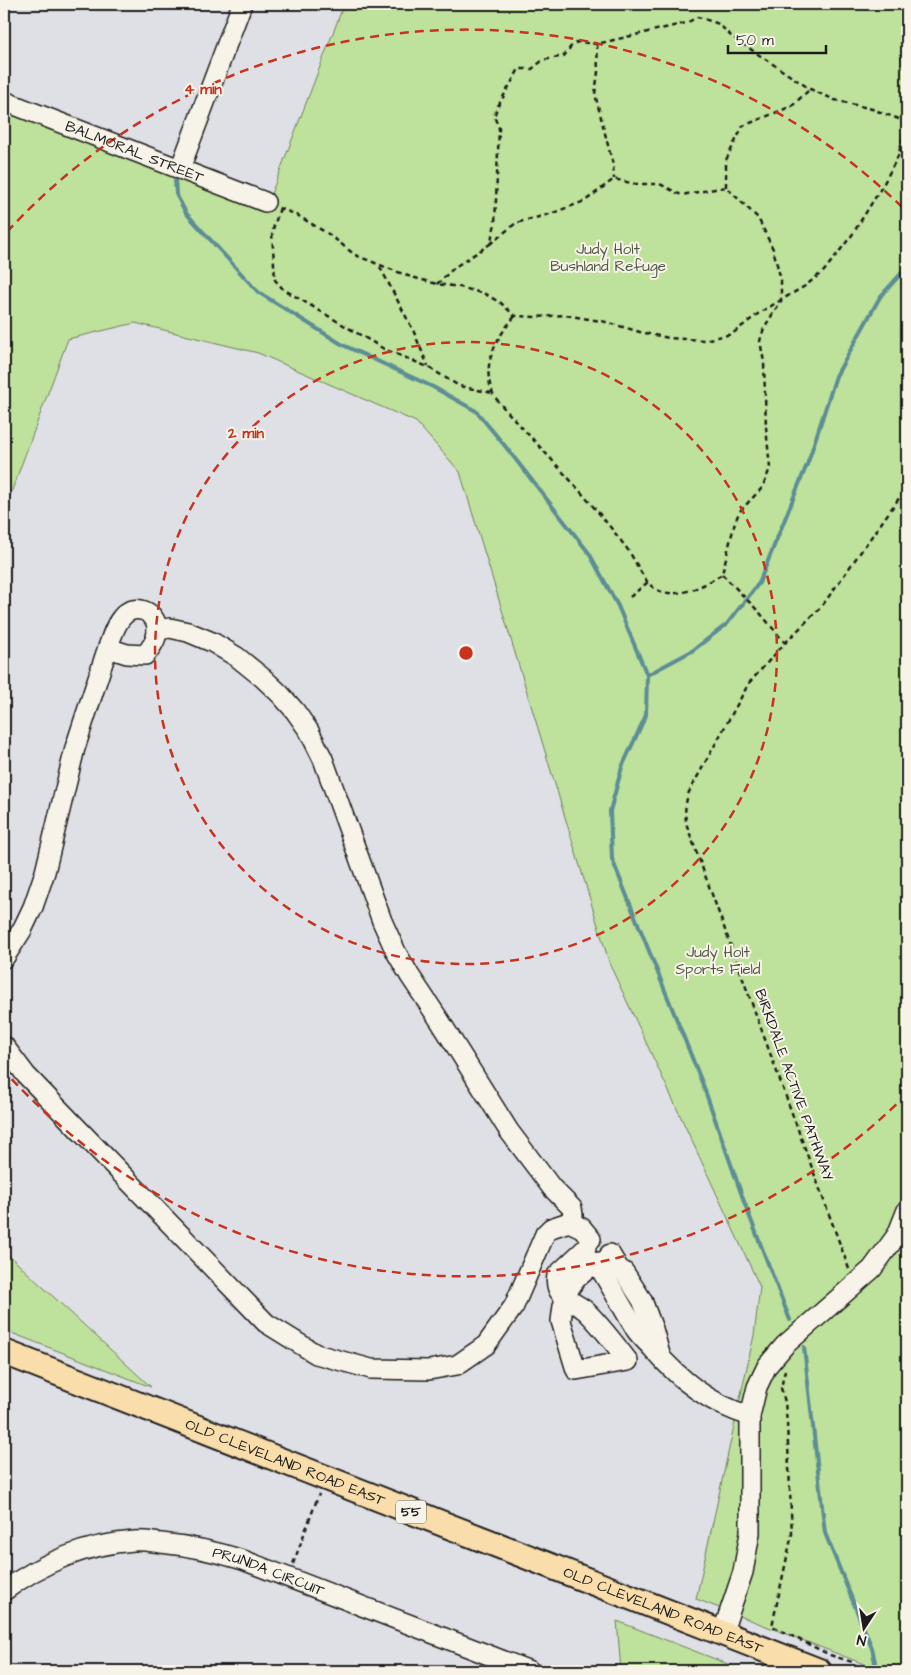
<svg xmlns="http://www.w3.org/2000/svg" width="911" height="1675" font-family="'Architects Daughter',sans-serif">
  <rect width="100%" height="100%" fill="#dfe0e6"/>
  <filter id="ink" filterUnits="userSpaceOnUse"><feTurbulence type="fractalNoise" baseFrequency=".02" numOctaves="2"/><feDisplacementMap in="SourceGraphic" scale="10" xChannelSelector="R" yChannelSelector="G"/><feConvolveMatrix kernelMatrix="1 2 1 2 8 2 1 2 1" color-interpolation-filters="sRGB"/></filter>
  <g filter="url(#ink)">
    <g fill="#bee19b" stroke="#6d7e5c">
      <path d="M344,4h563v1667h-25l-186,-72 58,-264 6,-48 -150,-322 -150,-493 -44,-50 -158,-69 -123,-30 -67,16 -64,173v-393l7,-5 254,96z"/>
      <path d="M4,1251l147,136 -147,-57z"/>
      <path d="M617,1621l129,50h-125z"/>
    </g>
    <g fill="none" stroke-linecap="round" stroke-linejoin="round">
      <g stroke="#5d8d95" stroke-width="4">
        <path d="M175,179l1,15 10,19 72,79 85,53 90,42 43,24 29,35 84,107 29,53 29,69 -1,40 -24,52 -12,44 2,48 91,226 43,122 44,113"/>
        <path d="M647,675l45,-24 35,-27 32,-41 49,-121 28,-86 44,-79 27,-30"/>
        <path d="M804,1347l21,186 47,115 3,14 -2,9"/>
      </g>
      <defs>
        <g id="minor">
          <path id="s1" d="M4,101l261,101"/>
          <path d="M180,169l62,-165"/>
          <path d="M157,630l13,-2 18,4 24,10 25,15 26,21 17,16 15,17 14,20 14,28 59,162 14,31 14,24 30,45 69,110 43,57 20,20 1,7 -4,7"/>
          <path d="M4,958l18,-28 11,-23 12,-35 30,-124 31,-95c4,-11 8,-27 16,-36 12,-15 36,-6 35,14 0,9 -6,17 -12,24l-18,-1 -19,-6"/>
          <path d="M4,1046l22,29 240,248 50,31 55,15 58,1 28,-5 29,-20 28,-39 31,-72 6,-6 18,-6 13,6 9,11"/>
          <path d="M586,1248l-29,27c-1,6 -1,11 2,16 6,10 20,13 28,21 15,15 28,32 41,49l-52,9 -15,-49 2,-15 7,-19 7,-9 13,-11 4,-5"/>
          <path d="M610,1254l9,15 5,3 18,28 11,29 7,25"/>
          <path d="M599,1262l2,8c12,20 23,40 35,60 5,7 12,13 18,20 27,31 56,54 96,66"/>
          <path id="s2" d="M4,1591c37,-28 83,-47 130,-50 9,-1 18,1 27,2 30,3 53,8 82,17l287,111"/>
          <path d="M722,1634l21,-62 7,-39v-117l7,-29 10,-21 18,-21 87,-76 25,-34 10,-25"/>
        </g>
        <g id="major">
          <path id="s3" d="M4,1352l815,319"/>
        </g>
      </defs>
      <use href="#minor" stroke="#1c1c1c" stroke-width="22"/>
      <use href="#major" stroke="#1c1c1c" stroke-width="28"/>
      <g stroke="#1c1c1c" stroke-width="2.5" stroke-dasharray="5 4" stroke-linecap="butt">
        <path d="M597,44l1,28 -3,22 18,71 1,14"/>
        <path d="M726,187v-27l17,-34 49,-20 18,-17"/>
        <path d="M279,208l18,7 33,20 25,20 53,21 29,8 23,3 25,7 16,9 14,13 22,1 28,-2 41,7 34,10 29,6 35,2 28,-6 27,-21 46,-27 19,-15 28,-36 31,-50 15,-29 9,-34"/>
        <path d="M280,208l-8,24 3,48 8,9 101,60 44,18 31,19 33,7"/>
        <path d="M490,244l26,-21 34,-9 35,-13 29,-22 21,5h25l21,11 45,-8 32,31 15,31 8,31v21l-17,27 -4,13 4,21 2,65 4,41 -7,19 -24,25 -5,14 -12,48c-16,11 -45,26 -65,16 -13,-7 -20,-27 -29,-40 -38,-51 -82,-96 -125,-143 -4,-5 -9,-10 -11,-16 -11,-28 6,-55 23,-75"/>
        <path d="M380,267l33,63 15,36"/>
        <path d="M437,284l18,-17 35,-23 5,-20 4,-96 -5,-12 4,-10 21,-37h13l11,-9 21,-4 8,-11 5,-3 20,2 89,-21 12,-6 21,7 12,12 79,53 25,11 37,9 35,13"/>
        <path d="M722,574l38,39 25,30"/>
        <path d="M630,597l18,-15"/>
        <path d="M849,1269l-162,-443c-3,-13 -2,-22 2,-34l60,-109 36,-40 37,-37 85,-119"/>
        <path d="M785,1370l-4,18 4,14 2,21 5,111 -20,92 58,29 22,7 11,9"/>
        <path d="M293,1564l26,-70"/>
      </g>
      <use href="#minor" stroke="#f7f3e8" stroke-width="19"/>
      <use href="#major" stroke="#f9deab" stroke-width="24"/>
    </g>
  </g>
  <g fill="none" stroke="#c8321e" stroke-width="2.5" stroke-dasharray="9 6">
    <circle cx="466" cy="653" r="311"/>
    <path d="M907 1094A623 623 0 0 1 7 1074M7 232A623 623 0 0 1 907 212"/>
  </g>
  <g text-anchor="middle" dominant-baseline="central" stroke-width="4" stroke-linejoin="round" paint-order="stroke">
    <rect fill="#f7f3e8" stroke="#5e5c59" stroke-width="1" x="396" y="1500.5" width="30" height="23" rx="4"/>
    <g font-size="14" font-weight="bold" fill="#1c1c1c">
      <text x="411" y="1512">55</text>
    </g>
    <g font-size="15" fill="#1c1c1c" stroke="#f7f3e8">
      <text stroke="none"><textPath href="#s1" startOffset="140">BALMORAL STREET</textPath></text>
      <text transform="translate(794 1085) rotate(70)">BIRKDALE ACTIVE PATHWAY</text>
      <text stroke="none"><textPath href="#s3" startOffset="302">OLD CLEVELAND ROAD EAST</textPath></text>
      <text stroke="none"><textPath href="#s2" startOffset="280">PRUNDA CIRCUIT</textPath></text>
      <text stroke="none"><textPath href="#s3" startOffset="708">OLD CLEVELAND ROAD EAST</textPath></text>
    </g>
    <g font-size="15" fill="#4d5742" stroke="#f7f3e8">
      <text x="608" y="249">Judy Holt<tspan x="608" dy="17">Bushland Refuge</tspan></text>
      <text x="718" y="952">Judy Holt<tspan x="718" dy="17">Sports Field</tspan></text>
    </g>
  </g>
  <circle cx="466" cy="653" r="8" fill="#c8321e" stroke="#f7f3e8" stroke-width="2.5"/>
  <g font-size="15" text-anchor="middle" font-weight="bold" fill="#c8321e" stroke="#f7f3e8" stroke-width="4" stroke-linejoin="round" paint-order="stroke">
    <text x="203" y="94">4 min</text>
    <text x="246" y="438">2 min</text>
  </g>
  <rect width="911" height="1675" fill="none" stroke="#f7f3e8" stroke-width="20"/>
  <rect x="10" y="10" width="891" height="1655" fill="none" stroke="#1c1c1c" stroke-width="2" filter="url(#ink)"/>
  <g transform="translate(864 1628) rotate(192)" stroke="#f7f3e8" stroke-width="4" paint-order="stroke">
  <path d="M0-4L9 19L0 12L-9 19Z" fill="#1c1c1c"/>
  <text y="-8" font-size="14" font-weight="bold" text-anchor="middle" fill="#1c1c1c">N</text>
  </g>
  <path d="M728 45v8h98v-8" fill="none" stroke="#1c1c1c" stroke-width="2.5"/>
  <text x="736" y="45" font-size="15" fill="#1c1c1c" stroke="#f7f3e8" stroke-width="4" paint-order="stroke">50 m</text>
</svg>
